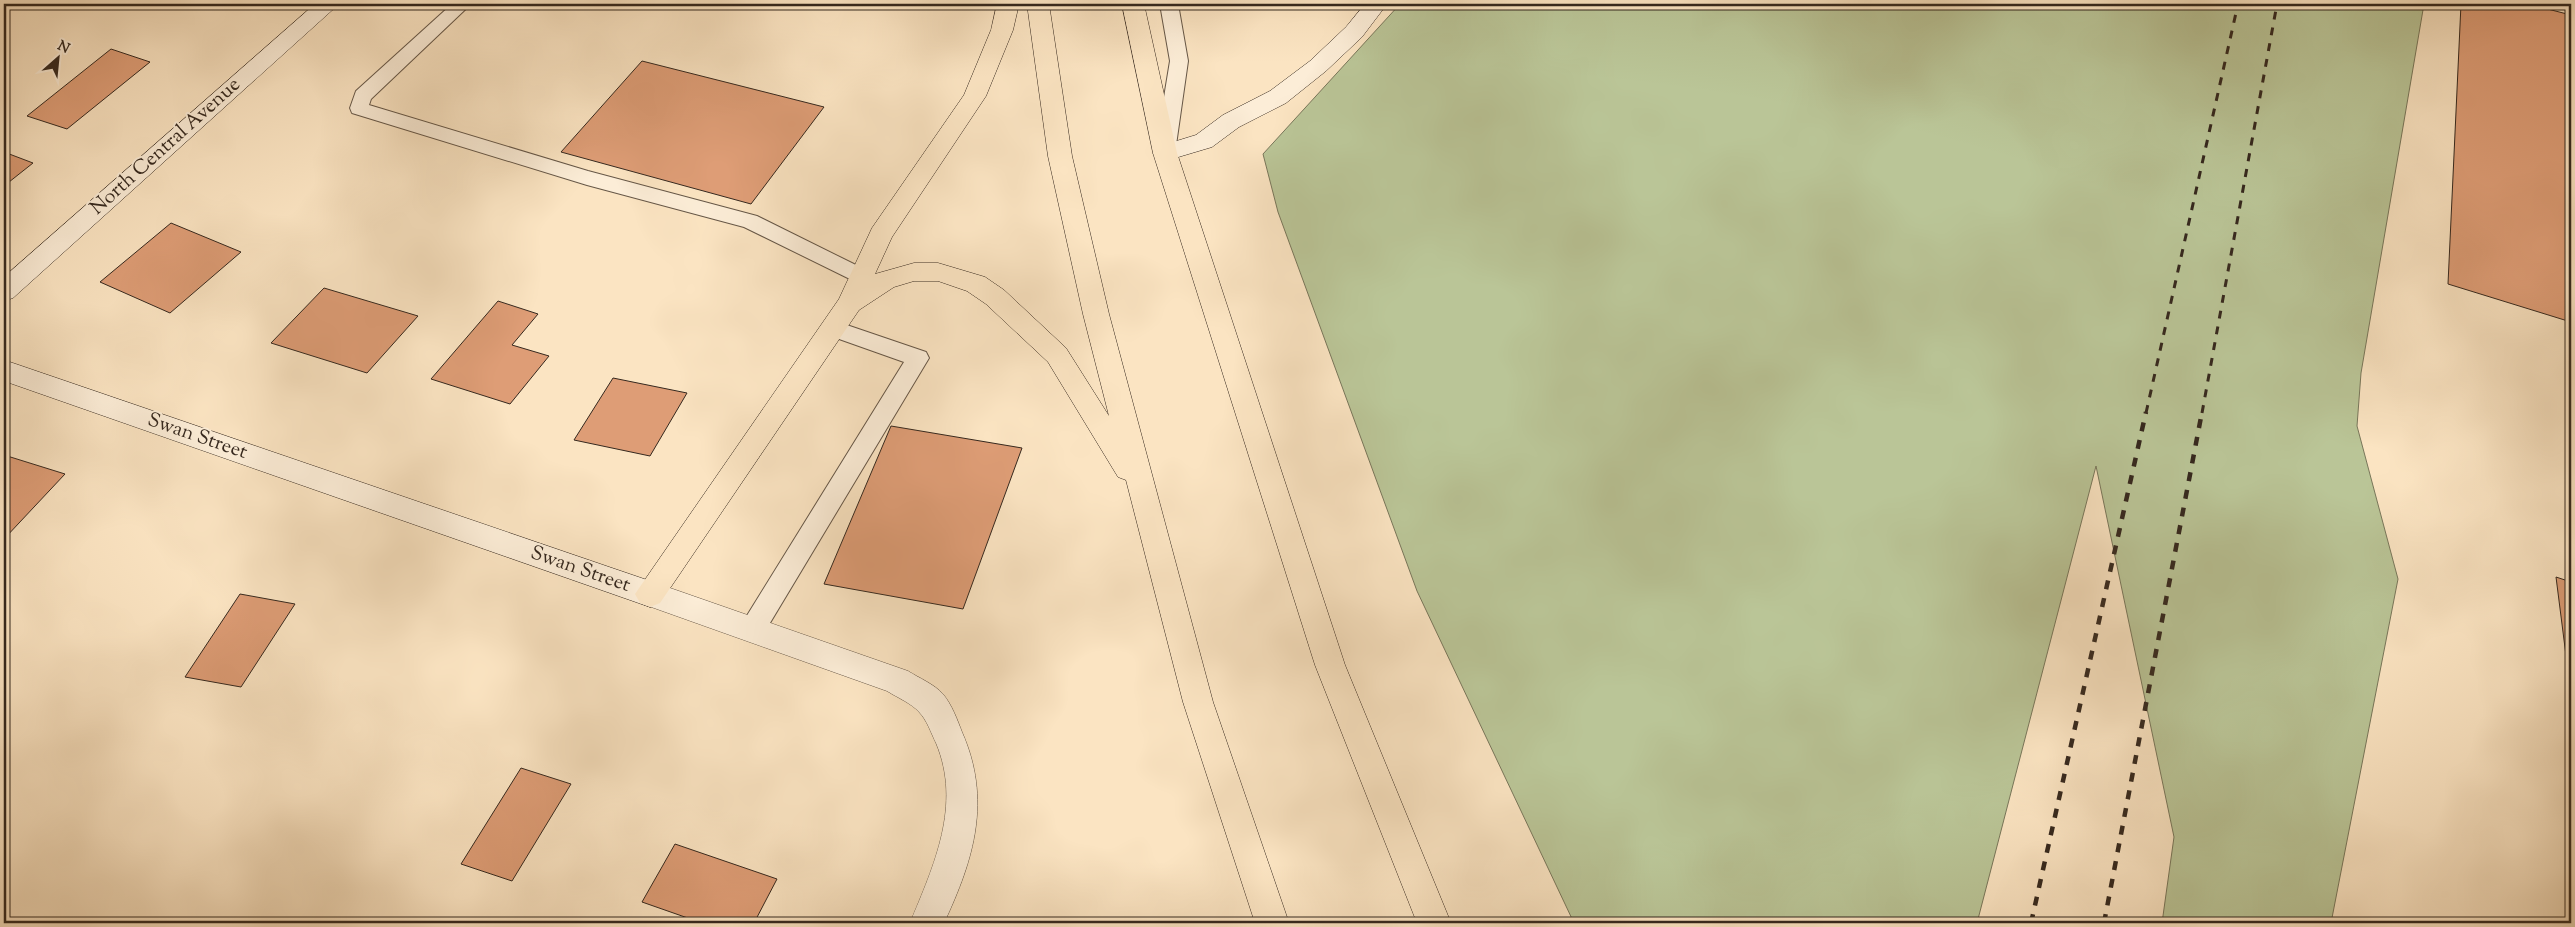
<svg xmlns="http://www.w3.org/2000/svg" width="2575" height="927" font-family="'Sorts Mill Goudy',serif">
  <rect width="100%" height="100%" fill="#fbe4c2"/>
  <filter id="stains"><feTurbulence type="fractalNoise" baseFrequency=".004" numOctaves="4"/><feColorMatrix values="0 0 0 0 .2 0 0 0 0 .09 0 0 0 0 .02 0 0 0 .5 -.17"/></filter>
  <radialGradient id="worn" r=".72"><stop offset=".6" stop-color="#630" stop-opacity="0"/><stop offset="1" stop-color="#630" stop-opacity=".3"/></radialGradient>
  <path fill="#bac597" stroke="#78765a" d="M1400,4h1024l-63,369 -4,53 41,153 -67,344h-169l12,-86 -78,-371 -119,457h-403l-157,-332 -139,-379 -15,-58z"/>
  <g fill="#de9d76" stroke="#35281e">
    <path d="M2461,4h67l43,11v307l-123,-38z"/>
    <path d="M111,49l39,13 -83,67 -40,-13z"/>
    <path d="M642,61l182,46 -73,97 -190,-52z"/>
    <path d="M4,152l29,11 -29,23z"/>
    <path d="M171,223l70,29 -71,61 -70,-31z"/>
    <path d="M324,288l94,28 -51,57 -96,-30z"/>
    <path d="M498,301l40,13 -26,31 37,11 -39,48 -79,-25z"/>
    <path d="M613,378l74,15 -37,63 -76,-16z"/>
    <path d="M891,426l131,22 -59,161 -139,-25z"/>
    <path d="M4,455l61,19 -61,65z"/>
    <path d="M2556,577l15,5v113z"/>
    <path d="M240,594l55,10 -54,83 -56,-10z"/>
    <path d="M521,768l50,16 -59,97 -51,-17z"/>
    <path d="M675,844l102,35 -23,44h-52l-60,-21z"/>
  </g>
  <g fill="none" stroke-linecap="round" stroke-linejoin="round">
    <defs>
      <g id="lane">
        <path d="M452,4h19l-100,95 -2,6 219,66 169,45 111,55 3,5 -3,5 -7,3 -7,-3 -110,-54 -157,-42 -235,-72 -2,-5 6,-17z"/>
        <path d="M1160,4h18l10,57 -13,91 -3,5 -7,2 -7,-2 -3,-5 15,-91z"/>
        <path d="M832,320l94,32 3,6 -168,280 -9,3 -9,-3 -3,-8 3,-8 161,-260 -79,-28 -4,-6 4,-6z"/>
      </g>
      <path id="street" d="M650,581l258,90c11,7 26,13 35,23 9,11 14,25 19,38 30,68 12,127 -18,191h-34c24,-58 52,-118 26,-180 -5,-10 -9,-23 -17,-31 -8,-9 -21,-14 -32,-21l-247,-88 -5,-9 5,-9z"/>
      <g id="secondary">
        <path d="M315,4h24l-326,294 -9,3v-24z"/>
        <path d="M1365,4h22l-25,33 -36,34 -40,32 -47,24 -27,20 -47,14 -8,-2 -4,-6 4,-6 39,-12 27,-20 47,-24 40,-30 36,-34z"/>
        <path d="M4,360l646,221 10,4 5,9 -5,9 -10,4 -646,-226z"/>
      </g>
      <g id="highway">
        <path d="M997,4h22l-6,26 -27,66 -94,141 -17,37 39,-11h24l47,14 19,13 62,58 43,68 -26,-102 -35,-158 -21,-152h22l23,152 37,158 104,388 76,221h-34l-72,-221 -57,-222 -8,-3 -70,-115 -62,-58 -19,-13 -29,-10h-24l-20,6 -35,23 -199,293 -10,4 -10,-4 -5,-9 204,-295 33,-71 92,-133 27,-65z"/>
        <path d="M1122,4h22l33,149 168,512 106,258h-34l-102,-258 -162,-512z"/>
      </g>
    </defs>
    <use href="#lane" stroke="#665747" stroke-width="2"/>
    <use href="#street" stroke="#665747" stroke-width="1"/>
    <use href="#secondary" stroke="#35281e" stroke-width="1"/>
    <use href="#highway" stroke="#35281e" stroke-width="1"/>
    <use href="#lane" fill="#fcedd7" fill-rule="evenodd"/>
    <use href="#street" fill="#fcedd7" fill-rule="evenodd"/>
    <use href="#secondary" fill="#fcedd7" fill-rule="evenodd"/>
    <use href="#highway" fill="#fbe4c2" fill-rule="evenodd"/>
    <g stroke="#35281e" stroke-width="3" stroke-dasharray="8 8" stroke-linecap="butt">
      <path d="M2146,413l92,-409"/>
      <path d="M2202,413l75,-409"/>
    </g>
    <g stroke="#35281e" stroke-width="4.5" stroke-dasharray="9 9" stroke-linecap="butt">
      <path d="M2031,923l115,-511"/>
      <path d="M2104,923l98,-511"/>
    </g>
  </g>
  <g text-anchor="middle" dominant-baseline="central" stroke-width="4" stroke-linejoin="round" paint-order="stroke">
    <g font-size="20" fill="#35281e" stroke="#fcedd7">
      <text transform="translate(166 147) rotate(-42)">North Central Avenue</text>
      <text transform="translate(197 437) rotate(19)">Swan Street</text>
      <text transform="translate(580 570) rotate(19)">Swan Street</text>
    </g>
  </g>
  <rect width="2575" height="927" fill="none" stroke="#fbe4c2" stroke-width="20"/>
  <rect x="5" y="5" width="2565" height="917" fill="none" stroke="#35281e" stroke-width="2.5"/>
  <rect x="10" y="10" width="2555" height="907" fill="none" stroke="#35281e"/>
  <g transform="translate(58 58) rotate(27)" stroke="#fcedd7" stroke-width="4" paint-order="stroke">
  <path d="M0-4L9 19L0 12L-9 19Z" fill="#35281e"/>
  <text y="-8" font-size="14" font-weight="bold" text-anchor="middle" fill="#35281e">N</text>
  </g>
  <rect width="100%" height="100%" filter="url(#stains)"/>
  <rect width="100%" height="100%" fill="url(#worn)"/>
</svg>
